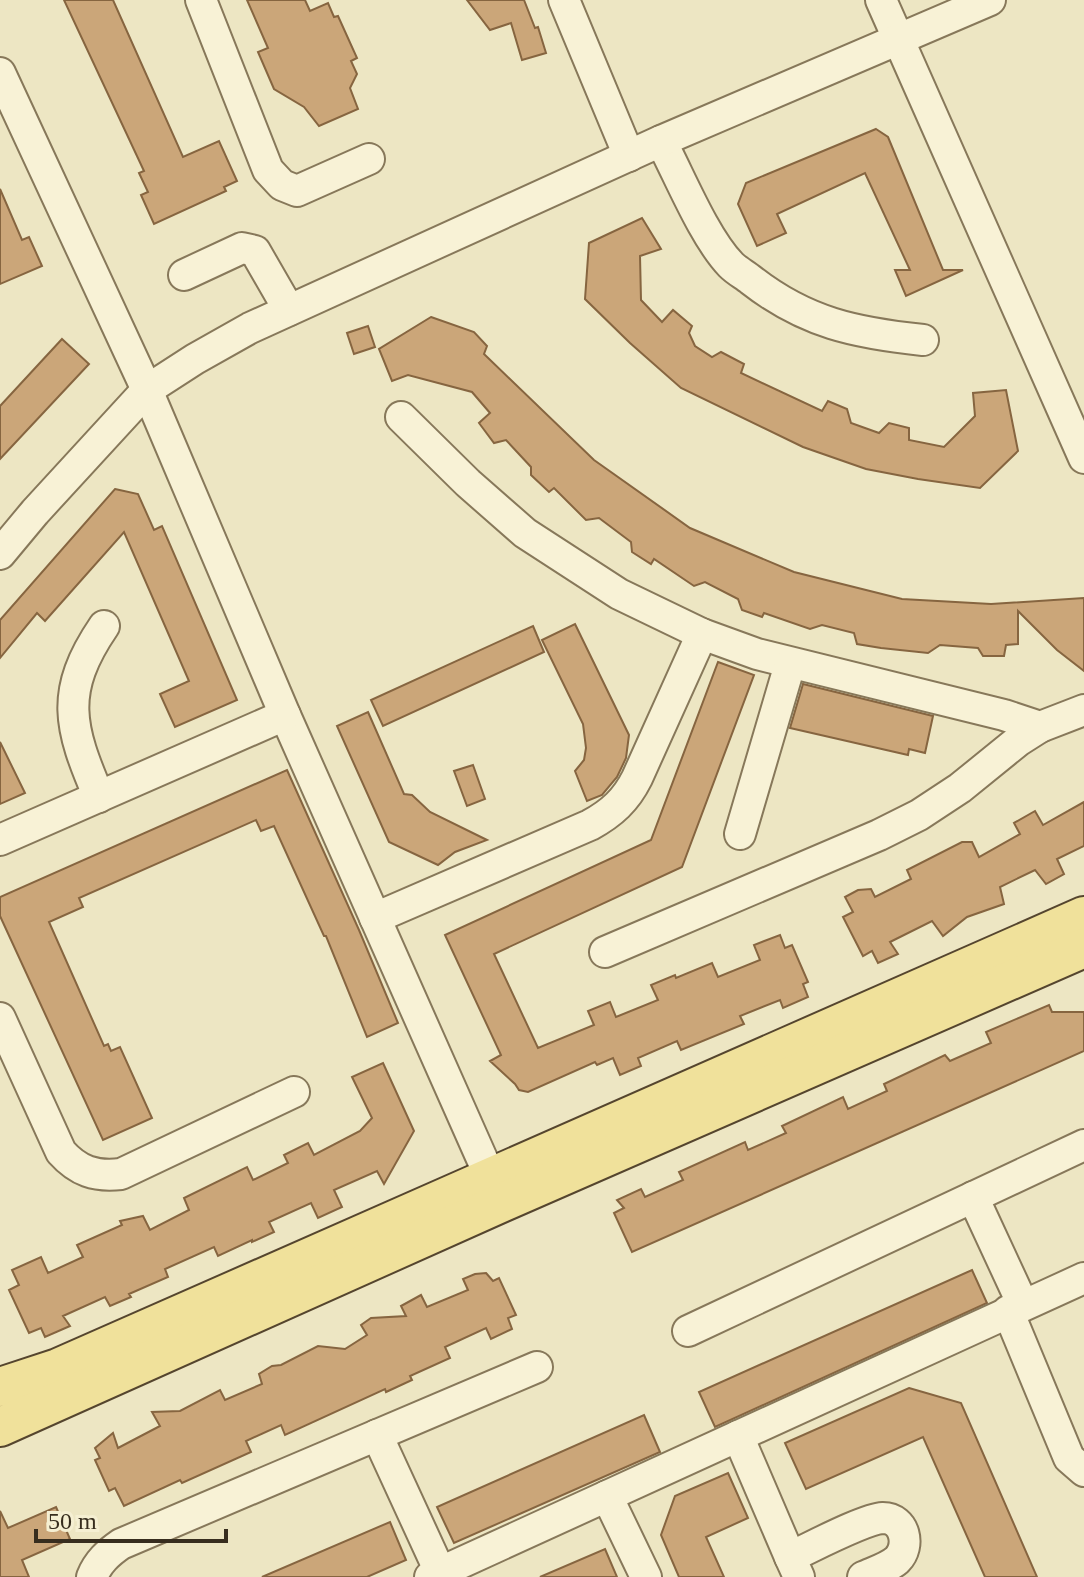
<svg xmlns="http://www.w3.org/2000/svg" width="1084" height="1577" font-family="'Times New Roman',serif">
  <rect width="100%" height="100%" fill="#ede6c3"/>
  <g fill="#cba679" stroke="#866540" stroke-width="2">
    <path d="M64,0h49l70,157 36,-16 18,40 -13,6 2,4 -72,33 -13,-29 7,-3 -9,-19 5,-2z"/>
    <path d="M247,0h58l5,11 18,-8 6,14 4,-1 19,42 -6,3 6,13 -7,14 8,21 -39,17 -15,-19 -30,-18 -16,-37 10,-4z"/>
    <path d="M467,0h57l11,28 3,-1 8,26 -24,7 -11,-37 -21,7z"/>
    <path d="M876,129l12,8 55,133h20l-57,26 -11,-26h15l-45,-97 -88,41 9,19 -29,13 -19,-42 8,-21z"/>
    <path d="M0,189l22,51 7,-3 13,29 -42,18z"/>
    <path d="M642,218l19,31 -21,7 1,44 21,22 11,-12 19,16 -3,7 6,13 17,11 9,-5 23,12 -3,9 81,38 6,-10 19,8 4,14 28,10 10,-10 20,5v12l35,7 31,-31 -2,-23 33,-3 12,61 -38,37 -62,-9 -52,-10 -63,-22 -122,-59 -51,-45 -45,-44 4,-56z"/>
    <path d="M431,317l43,15 13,14 -3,8 110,106 96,68 104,44 108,27 89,5 93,-6v73l-27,-21 -39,-39v33l-12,1 -2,11h-21l-5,-8 -38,-3 -12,8 -47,-5 -24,-4 -3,-11 -32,-8 -12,4 -46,-16 -2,4 -20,-7 -4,-11 -33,-17 -11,4 -40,-27 -3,5 -19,-12 -1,-10 -32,-24 -13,2 -32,-32 -5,4 -18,-17v-8l-25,-27 -12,3 -15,-20 11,-10 -18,-21 -64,-17 -16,6 -13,-32z"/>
    <path d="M368,326l7,21 -21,7 -7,-21z"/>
    <path d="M62,339l27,25 -89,95v-53z"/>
    <path d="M115,489l23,5 16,36 8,-4 75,174 -62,27 -15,-33 29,-13 -65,-149 -79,89 -8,-8 -37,45v-38z"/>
    <path d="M575,624l54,111 -3,23 -9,19 -15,18 -15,6 -12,-30 9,-11 2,-12 -3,-24 -41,-84z"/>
    <path d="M533,626l11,26 -161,74 -12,-26z"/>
    <path d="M718,662l36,13 -72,192 -188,87 44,94 56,-23 -6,-14 22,-9 6,15 42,-17 -7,-15 24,-10 1,3 36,-15 6,14 42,-17 -6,-15 26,-10 5,13 7,-3 16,37 -5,2 5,13 -25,11 -3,-8 -40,16 4,8 -63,26 -4,-9 -39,17 3,8 -21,9 -7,-17 -16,7 -2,-3 -67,30 -9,-2 -4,-6 -25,-23 11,-6 -56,-120 206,-95z"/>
    <path d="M803,684l130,32 -8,37 -16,-4 -1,6 -118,-27z"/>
    <path d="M368,712l36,82 8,1 18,17 57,28 -32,12 -17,13 -49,-23 -52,-116z"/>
    <path d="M0,742l25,51 -25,11z"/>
    <path d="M473,765l12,34 -18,7 -13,-35z"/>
    <path d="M287,770l72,160 39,93 -31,14 -41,-101h-2l-50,-110 -13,5 -5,-11 -177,78 4,9 -34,15 55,124 4,-2 3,7 9,-4 32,71 -49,22 -103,-224v-19z"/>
    <path d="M1084,802v44l-27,13 7,15 -18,10 -11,-14 -35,17 4,17 -37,13 -24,19 -11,-15 -42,21 8,12 -20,9 -6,-12 -9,5 -20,-39 10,-5 -8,-15 13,-7 13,-1 4,8 36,-18 -4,-9 55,-28h10l7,15 41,-23 -6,-11 21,-12 8,14z"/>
    <path d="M1049,1005l3,7h32v39l-452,201 -18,-39 10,-5 -7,-8 24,-11 4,8 38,-17 -4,-8 66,-30 3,8 38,-17 -4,-7 61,-29 5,12 39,-18 -3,-7 61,-29 5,6 41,-18 -5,-11z"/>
    <path d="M383,1063l31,68 -30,53 -7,-13 -43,19 8,17 -24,11 -7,-15 -42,19 5,10 -22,10v-2l-34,16 -4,-9 -49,22 3,8 -39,17 2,3 -21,9 -5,-9 -42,19 7,10 -25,11 -4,-9 -12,5 -20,-43 10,-5 -7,-15 29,-13 7,16 35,-16 -6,-12 45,-20 -2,-4 23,-5 7,14 39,-20 -5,-12 63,-31 6,13 35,-17 -4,-8 24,-12 6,12 46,-24 12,-13 -20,-41z"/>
    <path d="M972,1270l15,33 -272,124 -16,-35z"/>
    <path d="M486,1273l7,8 6,-3 17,37 -8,3 4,11 -21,10 -5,-11 -41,19 5,11 -40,18 2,4 -26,12 -1,-3 -100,46 -4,-10 -35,16 5,11 -69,31 -2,-3 -56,26 -9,-18 -6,3 -14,-31 5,-2 -5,-10 18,-15 5,15 42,-22 -8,-14 28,-1 40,-21 5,10 37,-16 -3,-10 13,-8 9,-1 37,-19 27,3 22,-14 -6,-10 10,-7 35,-2 -5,-10 20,-11 6,12 41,-17 -5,-11 12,-5z"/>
    <path d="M909,1388l52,15 76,174h-52l-62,-140 -117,52 -21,-46z"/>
    <path d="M644,1415l16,37 -206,91 -17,-36z"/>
    <path d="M728,1473l20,45 -42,19 18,40h-45l-18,-42 14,-39z"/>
    <path d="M56,1507l14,32 -48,21 7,17h-29v-66l8,17z"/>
    <path d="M390,1522l16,38 -39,17h-105z"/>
    <path d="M605,1549l12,28h-77z"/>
  </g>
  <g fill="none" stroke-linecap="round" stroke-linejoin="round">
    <defs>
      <g id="minor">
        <path d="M201,0l67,170 14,15 15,6 72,-32"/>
        <path d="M564,0l65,156"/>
        <path d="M881,0l203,458"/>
        <path d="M0,73l147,317 138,325 214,482"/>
        <path d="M661,141c19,36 43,96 70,124 6,6 14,10 20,15 55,43 105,53 172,60"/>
        <path d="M184,275l58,-27 13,3 34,59"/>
        <path d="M401,417l67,66 57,50 94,61 83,40 55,20 247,61 36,12"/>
        <path d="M0,554l35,-42 112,-122 48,-31 55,-31 411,-187 329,-141"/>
        <path d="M99,797c-30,-70 -40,-105 5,-171"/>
        <path d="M740,834l50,-170"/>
        <path d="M0,840l285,-125"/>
        <path d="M375,918l215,-93c22,-12 36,-25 47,-47l65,-144"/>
        <path d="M605,952l274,-117 40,-20 41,-27 58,-47 22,-14 44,-17"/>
        <path d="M0,1018l61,134c17,19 34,25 60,22l173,-82"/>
        <path d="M973,1197l50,108"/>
        <path d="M1008,1311l61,147 15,13"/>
        <path d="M688,1331l396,-186"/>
        <path d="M377,1435l63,137"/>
        <path d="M738,1436l52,121"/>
        <path d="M607,1496l39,81"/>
        <path d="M92,1577c6,-15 16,-24 29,-33l416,-177"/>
        <path d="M430,1577l654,-299"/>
        <path d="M799,1577l-9,-20c20,-9 74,-38 93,-39 22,0 28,28 14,42 -9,8 -23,12 -34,17"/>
      </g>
      <g id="major">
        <path d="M0,1387l58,-19 1026,-452"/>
        <path d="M0,1427l501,-224 583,-255"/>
      </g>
    </defs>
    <use href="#minor" stroke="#87785a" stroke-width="34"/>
    <use href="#major" stroke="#55452e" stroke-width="42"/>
    <use href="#minor" stroke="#f8f2d6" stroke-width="30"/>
    <use href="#major" stroke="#f0e19b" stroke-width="38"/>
  </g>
  <path d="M36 1529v12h190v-12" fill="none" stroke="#372d1e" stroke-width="4"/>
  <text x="48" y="1529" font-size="24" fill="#372d1e" stroke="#f5efd2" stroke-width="6" paint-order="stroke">50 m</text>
</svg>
